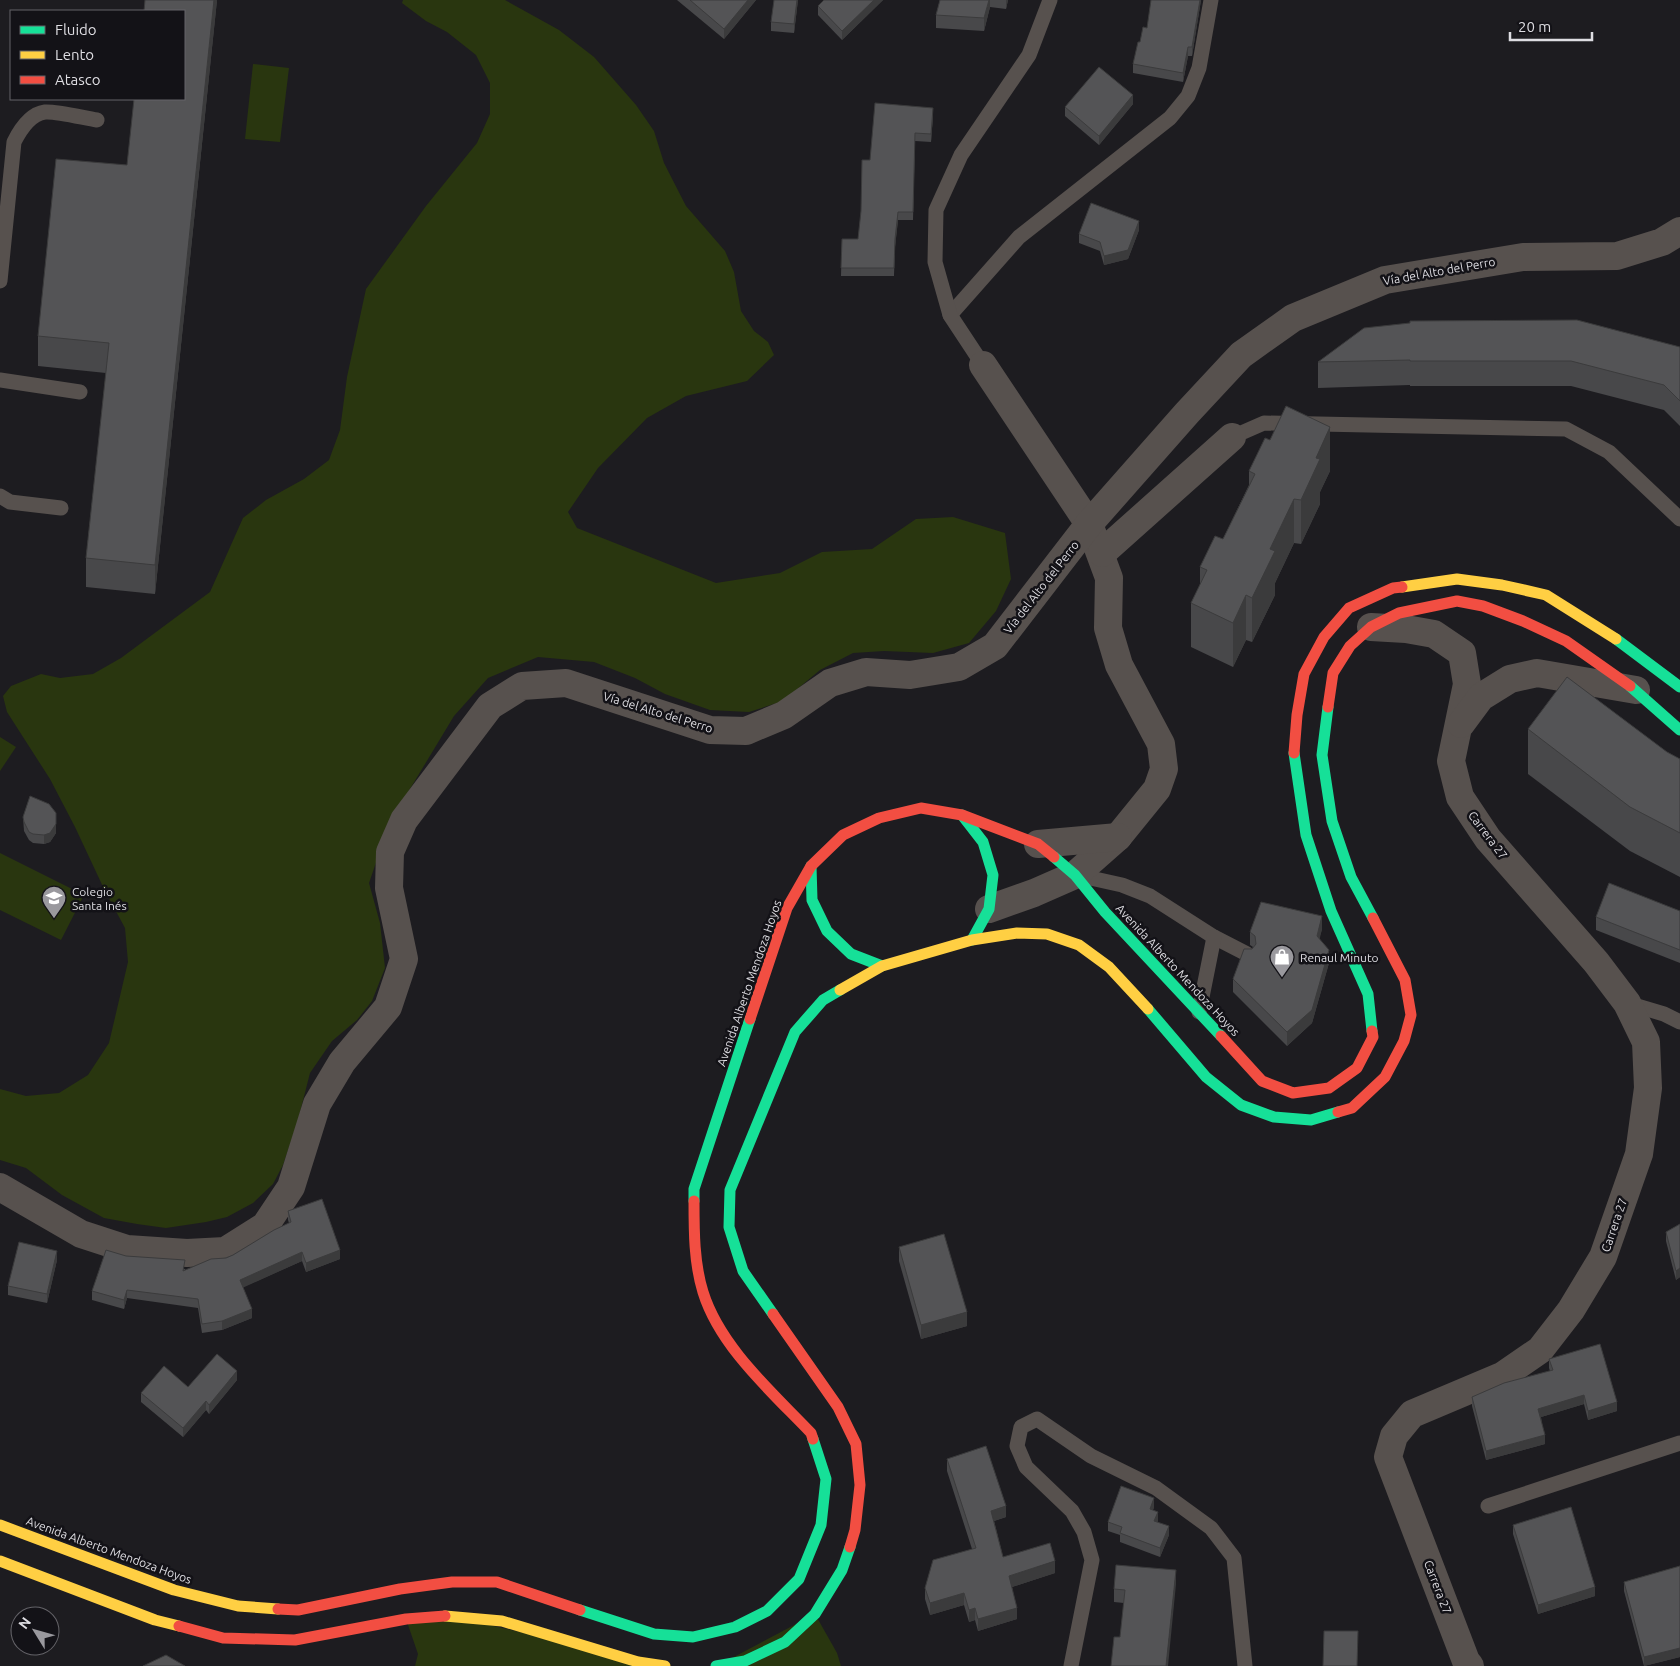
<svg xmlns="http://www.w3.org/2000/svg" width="1680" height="1666" font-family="Ubuntu,sans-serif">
  <rect width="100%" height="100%" fill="#1d1c20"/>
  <g fill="#29360f">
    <path d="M403,0h102l54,30 35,27 42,48 18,26 10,32 22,43 39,45 9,21 7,39 13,20 14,11 6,13 -27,26 -61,15 -39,22 -49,50 -30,44 9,16 139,55 64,-10 42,-21 50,-3 44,-30 37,-2 52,16 6,46 -15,32 -27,32 -36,10 -49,-2 -31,2 -33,17 -37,31 -34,11 -39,-2 -45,-16 -30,-16 -41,-16 -56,-5 -50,21 -34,38 -64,106 -21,61 11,40 5,45 -13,33 -15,19 -25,21 -22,32 -12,47 -15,45 -10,19 -20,19 -26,14 -21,5 -40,6 -29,-4 -33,-6 -42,-23 -36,-27 -26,-8v-71l26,7 33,-3 29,-18 21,-32 19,-81 -3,-34 -20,-37 -30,-64 -25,-48 -43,-67 -4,-16 8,-10 30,-12 19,4 33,-4 28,-16 89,-66 33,-74 23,-18 38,-21 25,-19 11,-30 7,-53 19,-88 60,-83 51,-63 13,-29v-31l-14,-28 -29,-23 -21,-11 -24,-18z"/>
    <path d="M253,64l36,4 -9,74 -35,-3z"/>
    <path d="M0,737l16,10 -16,24z"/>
    <path d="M0,853l84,42 -23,45 -61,-30z"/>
    <path d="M815,1614l22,39 4,13h-124z"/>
    <path d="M451,1616l214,50h-250l3,-12 -12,-35z"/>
  </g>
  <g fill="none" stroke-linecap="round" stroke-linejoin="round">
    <g stroke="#57514e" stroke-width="15">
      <path d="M0,281l14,-139c6,-12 16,-28 31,-30 11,-1 39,6 52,8"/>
      <path d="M950,315l69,-78 151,-119 18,-22 11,-28 12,-68"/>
      <path d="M983,365l-33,-50 -15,-53 1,-52 25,-55 68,-100 21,-55"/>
      <path d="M0,380l80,12"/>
      <path d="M1232,437l32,-14 302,6 43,23 71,67"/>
      <path d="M0,496l10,6 51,6"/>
      <path d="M1077,875l45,10 28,11 64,41 33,17"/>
      <path d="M1627,1003l37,11 16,8"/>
      <path d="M1199,1012l15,-75"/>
      <path d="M1488,1506l192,-63"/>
      <path d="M1071,1666l21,-106 -8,-28 -12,-21 -46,-44 -9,-21 4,-19 16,-8 54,37 65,32 55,40 23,30 11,108"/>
    </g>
    <g stroke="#57514e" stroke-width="28">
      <path d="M983,365l106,159 20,54 -1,50 11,37 42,79 3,25 -7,20 -39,48 -43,38 -41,18 -45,16"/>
      <path d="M1102,553l130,-116"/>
      <path d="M1371,627l35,2 28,5 28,19 5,31 -16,77 9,36 28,42 108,123 31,41 19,39 2,46 -9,66 -36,103 -32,53 -31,40 -38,26 -90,38 -18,22 -6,21 78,204 4,5"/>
      <path d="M1461,724l20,-27 29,-18 27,-6 99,17"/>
      <path d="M1038,844l80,-7"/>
      <path d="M0,1187l81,47 46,15 60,4 38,-2 40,-25 26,-39 26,-83 25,-42 46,-55 16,-48 -15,-71 1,-36 14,-32 86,-114 32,-20 44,-3 144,47 36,1 38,-16 46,-32 36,-11 44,3 49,-8 36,-21 94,-122 98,-111 54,-58 52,-37 92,-38 138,-23 94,-1 45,-14 18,-11"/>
    </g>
    <g stroke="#16e098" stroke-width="11">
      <path d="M1616,639l64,48"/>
      <path d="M1630,686l50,44"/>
      <path d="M1328,707l-6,48 10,66 19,56 22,41"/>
      <path d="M1294,753l12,82 25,76 37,83 4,37"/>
      <path d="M962,815l21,27 10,33 -4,34 -17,31"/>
      <path d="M1054,857l21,18 30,37 116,124"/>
      <path d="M811,866l1,34 15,31 24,23 31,12"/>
      <path d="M1148,1009l58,68 35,28 33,12 37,3 27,-8"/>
      <path d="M694,1201v-12l56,-170"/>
      <path d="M773,1314l-30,-43 -14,-44 1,-37 65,-158 28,-32 17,-10"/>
      <path d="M580,1610l74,24 39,3 42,-10 32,-16 32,-32 22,-54 5,-46 -13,-40"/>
      <path d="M716,1666l29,-5 40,-19 30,-28 27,-44 8,-23"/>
    </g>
    <g stroke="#ffcf43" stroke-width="11">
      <path d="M1402,587l55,-8 45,6 44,10 70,44"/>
      <path d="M840,990l42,-24 90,-26 45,-7 30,1 32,11 30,22 39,42"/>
      <path d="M0,1525l174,65 64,16 40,3"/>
      <path d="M0,1561l155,59 24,6"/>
      <path d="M445,1616l57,5 136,41 27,4"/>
    </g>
    <g stroke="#f24e42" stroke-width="11">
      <path d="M1328,707l5,-34 17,-27 21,-19 28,-14 58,-12 26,5 40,15 43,20 64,45"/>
      <path d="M1294,753l3,-38 7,-41 20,-37 25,-29 44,-20 9,-1"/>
      <path d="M750,1019l37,-111 24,-42 32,-31 36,-17 42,-10 41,7 76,29 16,13"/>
      <path d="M1221,1036l41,45 31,12 36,-5 28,-20 16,-31 -1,-6"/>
      <path d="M1338,1112l14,-4 33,-31 19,-36 7,-26 -6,-35 -32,-62"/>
      <path d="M694,1201c0,30 0,62 9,91 17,55 69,100 108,141l2,6"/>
      <path d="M773,1314l65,93 18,37 4,41 -5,45 -5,17"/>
      <path d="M278,1609l20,1 102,-21 52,-7h45l83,28"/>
      <path d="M179,1626l44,12 72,2 111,-21 39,-3"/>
    </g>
  </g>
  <g fill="#48484a">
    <path d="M217,0l-62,594 -69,-7v-29l20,-185 -68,-7v-30l89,-171z"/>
    <path d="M677,0h79l-32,39z"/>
    <path d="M798,0l-4,33 -23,-2v-9z"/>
    <path d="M824,0h59l-41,40 -24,-25v-9z"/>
    <path d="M940,0h68l-2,9 -16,-2 -6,24 -48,-3v-13z"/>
    <path d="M1201,0l-9,56h-4l-5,26 -50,-9v-9l7,-22 7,-14z"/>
    <path d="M1133,104l-34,41 -34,-29v-9z"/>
    <path d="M933,116l-2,26 -16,-1 -2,79h-15l-3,27 -1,29h-53l1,-37h16l12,-79z"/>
    <path d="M1139,230l-11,29 -24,6 -4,-14 -21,-8v-9z"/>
    <path d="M1680,347v79l-16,-16 -93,-24h-161v-1l-92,3v-26z"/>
    <path d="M1249,471h81l-10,21v12l-19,40 -7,-1 -19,40v12l-23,47 -6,-2 -13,27 -42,-20v-44l9,-18v-18l23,-28 26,-54z"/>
    <path d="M1528,729l139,23 13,7v118l-50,-26 -102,-77z"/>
    <path d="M23,817l33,16 -6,9 -6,2 -11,-1 -4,-3 -5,-9z"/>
    <path d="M1680,911v52l-84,-33v-13z"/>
    <path d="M1322,929l-3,10 10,24 -17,60 -25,23 -54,-54v-13l20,-32 -3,-2v-13z"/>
    <path d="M288,1211l52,48 -34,13 -4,-11 -59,26 9,31 -30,12 -20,3 -4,-25 -71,-10 -3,11 -32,-9v-9l34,-35 59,13v2l48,-16 56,-32 -1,-3z"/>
    <path d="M1680,1224v53l-4,3 -10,-39v-9z"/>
    <path d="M899,1247l68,79 -46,13 -22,-78z"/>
    <path d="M57,1260l-10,43 -39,-8v-9z"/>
    <path d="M1549,1359l68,52 -29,9 -4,-16 -43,13 4,27 -59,16 -14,-54v-9l78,-26 -1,-3z"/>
    <path d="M237,1380l-28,34 -3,-4 -23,27 -42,-35v-9z"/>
    <path d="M947,1459l59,58 -12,4 9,36 52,16 -43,14 5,32 -39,12 -3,-11 -6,2 -5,-17 -34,10 -5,-16v-11l47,-39 -25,-78z"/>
    <path d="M1154,1507l-1,3 5,11 -1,1 12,13 -9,22 -40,-15v-7l-12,-4v-9z"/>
    <path d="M1513,1525l82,71 -57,18 -25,-80z"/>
    <path d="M1680,1566v91l-36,9 -20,-75v-9z"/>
    <path d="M1176,1584l-56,53 4,-34 -10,-1v-13z"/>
  </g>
  <g fill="#3b3b3c">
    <path d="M214,0h3l-62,594v-29z"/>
    <path d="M748,0h8l-32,39v-10z"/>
    <path d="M797,0h1l-4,33v-9z"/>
    <path d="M874,0h9l-41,40v-9z"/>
    <path d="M989,0h1v7l-6,24v-13z"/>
    <path d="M1006,0h2l-2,9z"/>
    <path d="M1200,0h1l-9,56v-9z"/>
    <path d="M1188,47v9l-5,26v-9z"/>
    <path d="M1133,95v9l-34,41v-9z"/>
    <path d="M933,108v8l-2,26v-8z"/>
    <path d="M898,212v8l-3,27 -1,29 1,-37z"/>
    <path d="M1139,221v9l-11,29 -24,6v-9z"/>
    <path d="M1330,427v44l-10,21v12l-19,40v-44l15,-42z"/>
    <path d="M1294,499v44l-19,40v12l-23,47v-44l18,-49z"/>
    <path d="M1246,595v45l-13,27v-44z"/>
    <path d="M56,824v9l-6,9 -6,2v-9z"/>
    <path d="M1322,916v13l-5,21v-14z"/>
    <path d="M1329,950v13l-17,60 -25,23v-14z"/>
    <path d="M340,1250v9l-34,13v-9z"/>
    <path d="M57,1251v9l-10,43v-9z"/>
    <path d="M302,1252v9l-62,28v-9z"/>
    <path d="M1680,1268v9l-4,3v-9z"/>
    <path d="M127,1290v8l-3,11v-9z"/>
    <path d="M252,1309v9l-30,12v-9z"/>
    <path d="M967,1312v14l-46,13v-14z"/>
    <path d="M237,1371v9l-28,34v-9z"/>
    <path d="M1584,1395v9l-46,14v-9z"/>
    <path d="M206,1401v9l-23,27v-9z"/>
    <path d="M1617,1402v9l-29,9v-9z"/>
    <path d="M1545,1435v9l-59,16v-9z"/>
    <path d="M1154,1498v9l-4,11v-9z"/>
    <path d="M1006,1506v11l-15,5v-11z"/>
    <path d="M1158,1512v9l-4,9v-9z"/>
    <path d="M1169,1526v9l-9,22v-9z"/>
    <path d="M1055,1561v12l-46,15v-12z"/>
    <path d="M1176,1570v14l-8,82h-2z"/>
    <path d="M1595,1587v9l-57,18v-9z"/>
    <path d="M964,1593v12l-34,10v-12z"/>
    <path d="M975,1608v12l-6,2v-12z"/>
    <path d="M1017,1608v11l-39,12v-12z"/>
    <path d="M1680,1648v9l-36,9v-9z"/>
  </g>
  <g fill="#545456" stroke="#3b3b3c">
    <path d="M145,0h69l-59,565 -69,-7 23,-215 -71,-7 18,-177 71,6 7,-66h50v-88h-40z"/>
    <path d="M690,0h58l-24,29z"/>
    <path d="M774,0h23l-3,24 -23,-2z"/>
    <path d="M824,0h50l-32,31 -24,-25z"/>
    <path d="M940,0h49l-5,18 -48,-3z"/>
    <path d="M1151,0h49l-8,47h-4l-5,26 -50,-9 5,-22h2l3,-15 4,1z"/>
    <path d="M1099,67l34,28 -34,41 -34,-29z"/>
    <path d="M875,103l58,5 -2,26 -16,-1 -2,79h-15l-3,27 -1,29h-53l1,-29h16l3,-28 1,-51h8z"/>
    <path d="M1091,203l48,18 -11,29 -24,6 -4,-14 -21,-8z"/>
    <path d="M1577,320l103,27v54l-16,-16 -93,-24h-161v-1l-92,2 46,-34 46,-5v-2z"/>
    <path d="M1286,406l44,21 -14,31 4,1 -19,41 -7,-1 -24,50 5,2 -23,47 -6,-3 -13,28 -42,-20 16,-33 -7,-3 15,-31 8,3 32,-65 -6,-3 16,-33 5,2z"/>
    <path d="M1567,677l100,75 13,7v74l-50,-26 -102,-78z"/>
    <path d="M30,796l19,8 7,9v11l-6,9 -6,2 -11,-1 -4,-2 -5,-10 -1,-5z"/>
    <path d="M1609,883l71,28v39l-84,-33z"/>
    <path d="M1261,902l61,14 -5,20 12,14 -17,60 -25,22 -54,-53 11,-30h8l4,-5 -1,-8 -5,-4z"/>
    <path d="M322,1199l18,51 -34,13 -4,-11 -62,28 12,29 -30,12 -20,3 -4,-25 -71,-9 -3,10 -32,-9 14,-41 20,6 59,4 -2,11 28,-12 15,-1 7,-3 41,-25 17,-8 -3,-11z"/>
    <path d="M1680,1224v44l-4,3 -10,-39z"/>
    <path d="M944,1234l23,78 -46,13 -22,-78z"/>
    <path d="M19,1242l38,9 -10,43 -39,-8z"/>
    <path d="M1600,1344l17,58 -29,9 -4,-16 -46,14 7,26 -59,16 -14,-54 32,-14 49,-13 -4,-11z"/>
    <path d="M217,1354l20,17 -28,34 -3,-4 -23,27 -42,-35 23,-27 24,21z"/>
    <path d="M986,1446l20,60 -15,5 12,46 47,-14 5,18 -46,15 8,32 -39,11 -3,-11 -6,2 -5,-17 -34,10 -5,-15 8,-28 43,-12 -29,-89z"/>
    <path d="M1121,1486l33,12 -4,11 8,3 -4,9 15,5 -9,22 -40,-15 2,-6 -14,-5z"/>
    <path d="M1571,1507l24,80 -57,18 -25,-80z"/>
    <path d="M1116,1565l60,5 -10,96h-55l3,-29h6l5,-47 -11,-1z"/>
    <path d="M1680,1566v82l-36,9 -20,-75z"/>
    <path d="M1324,1631h34l-1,35h-34z"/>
    <path d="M166,1655l19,11h-42z"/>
  </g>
  <defs>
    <symbol id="school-pin" viewBox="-11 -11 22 30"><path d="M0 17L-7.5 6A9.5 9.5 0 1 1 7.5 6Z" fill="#9a999e" stroke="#131217"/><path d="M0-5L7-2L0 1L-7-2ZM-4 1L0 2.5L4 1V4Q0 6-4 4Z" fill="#fff"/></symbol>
    <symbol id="shop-pin" viewBox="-11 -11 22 30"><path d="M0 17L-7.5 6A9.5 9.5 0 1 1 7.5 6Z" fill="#9a999e" stroke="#131217"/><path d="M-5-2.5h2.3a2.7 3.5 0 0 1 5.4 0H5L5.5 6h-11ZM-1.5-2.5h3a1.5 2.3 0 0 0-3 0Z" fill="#fff"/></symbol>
  </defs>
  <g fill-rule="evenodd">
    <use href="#school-pin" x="40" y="884" width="28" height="38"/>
    <use href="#shop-pin" x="1268" y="943" width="28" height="38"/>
  </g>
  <g text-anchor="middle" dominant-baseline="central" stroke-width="5" stroke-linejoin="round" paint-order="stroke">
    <g font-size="12" fill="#dedde2" stroke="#131217">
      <text transform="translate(1439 271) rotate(-10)">Vía del Alto del Perro</text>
      <text transform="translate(1041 587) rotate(-52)">Vía del Alto del Perro</text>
      <text transform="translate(658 712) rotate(17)">Vía del Alto del Perro</text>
      <text transform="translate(1488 835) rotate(53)">Carrera 27</text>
      <text transform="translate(1178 970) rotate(47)">Avenida Alberto Mendoza Hoyos</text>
      <text transform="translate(749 983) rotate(-71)">Avenida Alberto Mendoza Hoyos</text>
      <text transform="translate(1614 1225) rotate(-71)">Carrera 27</text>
      <text transform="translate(109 1550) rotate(20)">Avenida Alberto Mendoza Hoyos</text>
      <text transform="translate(1438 1587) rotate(69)">Carrera 27</text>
    </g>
    <g font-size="12" fill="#dedde2" stroke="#131217" text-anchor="start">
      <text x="72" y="891">Colegio<tspan x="72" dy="14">Santa Inés</tspan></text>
      <text x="1300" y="957">Renaul Minuto</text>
    </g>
  </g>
  <rect x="10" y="10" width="175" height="90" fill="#131217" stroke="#646368"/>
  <rect x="20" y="26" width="25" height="8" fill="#16e098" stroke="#646368"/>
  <text x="55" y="35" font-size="15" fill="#dedde2">Fluido</text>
  <rect x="20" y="51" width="25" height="8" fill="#ffcf43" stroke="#646368"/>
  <text x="55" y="60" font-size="15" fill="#dedde2">Lento</text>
  <rect x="20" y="76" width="25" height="8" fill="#f24e42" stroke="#646368"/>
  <text x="55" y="85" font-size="15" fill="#dedde2">Atasco</text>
  <g transform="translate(35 1631) rotate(307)"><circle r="24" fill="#131217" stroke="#646368"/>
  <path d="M0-4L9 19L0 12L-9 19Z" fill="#9a999e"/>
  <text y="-8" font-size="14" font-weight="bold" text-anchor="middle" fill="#dedde2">N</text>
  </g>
  <path d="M1510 32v8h82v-8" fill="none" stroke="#dedde2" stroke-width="2.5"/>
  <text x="1518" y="32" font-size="15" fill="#dedde2" stroke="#131217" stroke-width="4" paint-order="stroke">20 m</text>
</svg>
